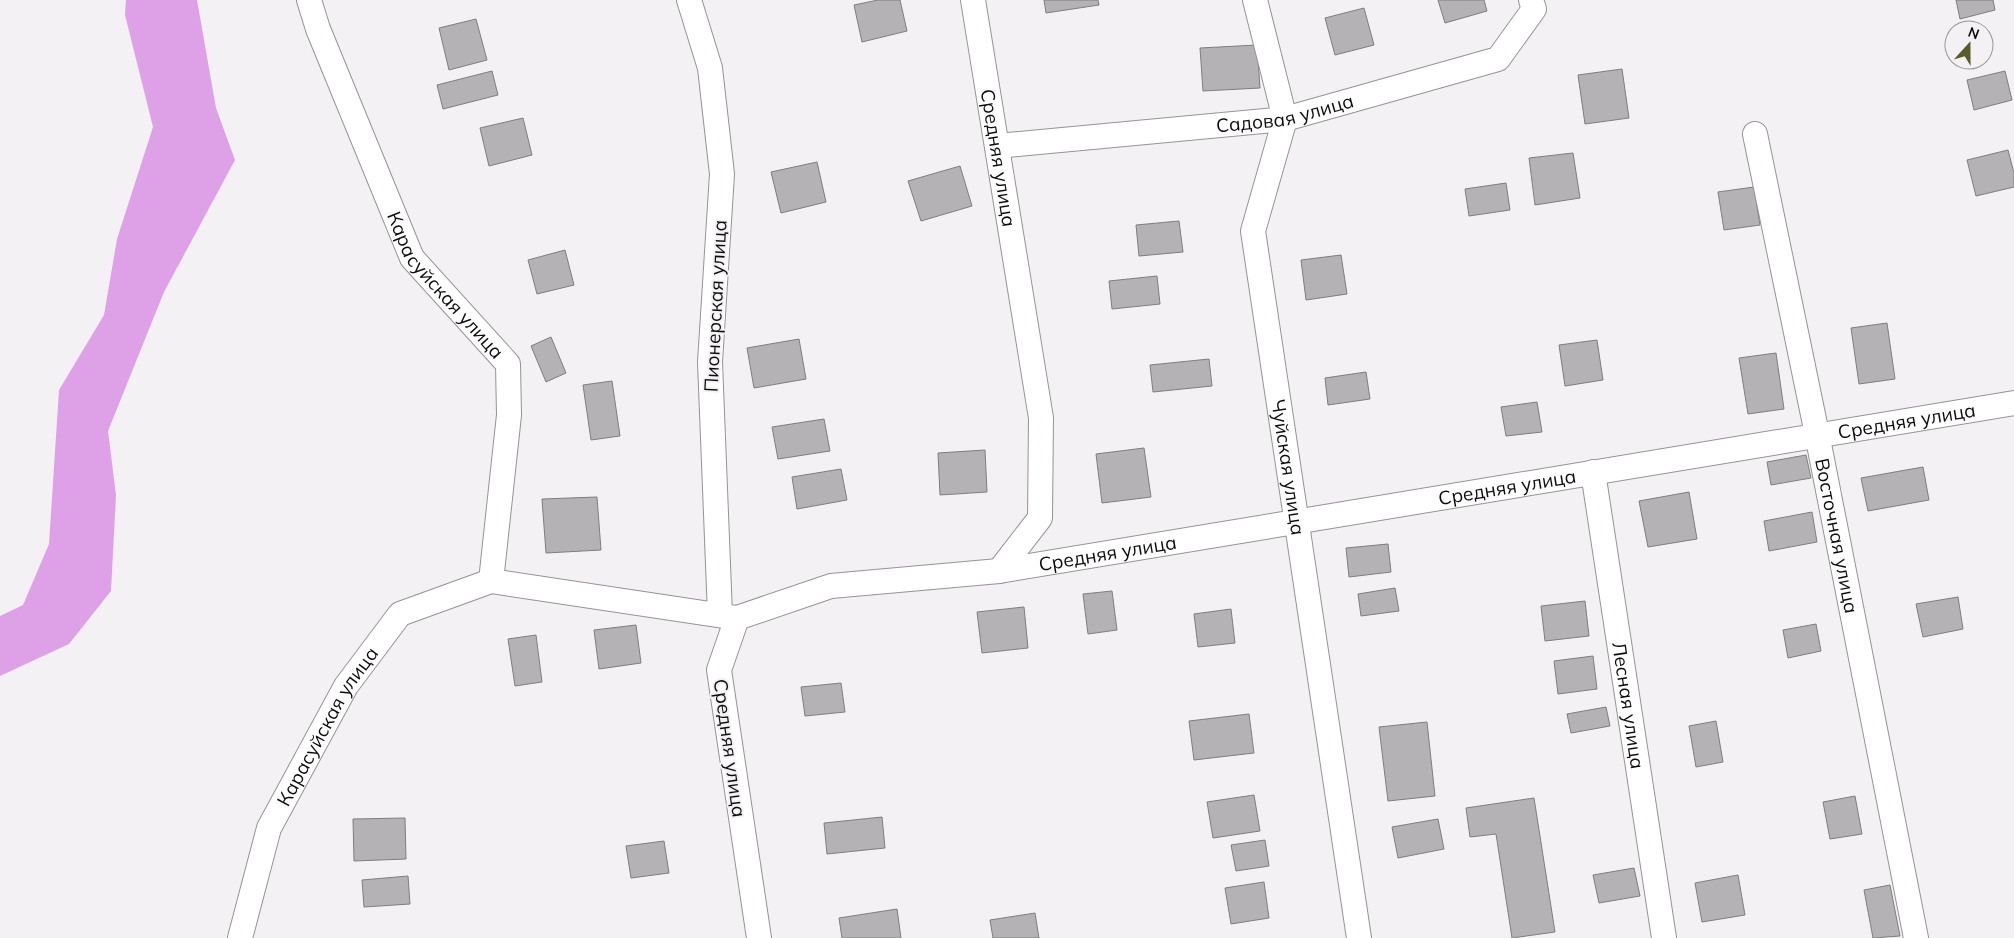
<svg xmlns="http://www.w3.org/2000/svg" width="2014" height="938" font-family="Mulish,sans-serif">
  <rect width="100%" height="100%" fill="#f4f1f4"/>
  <path fill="#dea1e8" d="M126,0h71l19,108 19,52 -71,132 -56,139 8,64 -5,96 -42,53 -69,32v-60l23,-11 26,-61 10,-154 45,-75 13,-76 36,-112 -28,-112z"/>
  <g fill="#b4b2b4" stroke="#7f7d7f">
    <path d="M878,0h22l7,31 -45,11 -8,-37z"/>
    <path d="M1044,0h54l1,5 -53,8z"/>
    <path d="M1438,0h46l3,11 -42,12z"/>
    <path d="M1956,0h37l2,10 -35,9z"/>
    <path d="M1364,8l10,37 -39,10 -10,-37z"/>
    <path d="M476,19l11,41 -38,10 -10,-42z"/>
    <path d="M1257,45l3,43 -57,3 -3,-43z"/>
    <path d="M1622,69l7,49 -44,6 -7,-49z"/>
    <path d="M492,71l6,24 -55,14 -6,-24z"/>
    <path d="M2005,71l7,29 -38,10 -7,-30z"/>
    <path d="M523,118l9,37 -43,11 -9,-38z"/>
    <path d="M2008,150l6,23v14l-38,9 -9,-36z"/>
    <path d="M1573,153l7,45 -45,7 -6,-47z"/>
    <path d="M817,162l9,40 -45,11 -10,-41z"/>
    <path d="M960,166l12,40 -51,15 -13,-40z"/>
    <path d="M1506,183l4,27 -41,6 -4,-27z"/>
    <path d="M1754,187l6,38 -36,5 -6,-38z"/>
    <path d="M1179,221l4,31 -44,4 -3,-31z"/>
    <path d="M565,250l9,35 -37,9 -9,-34z"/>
    <path d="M1341,255l6,39 -41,6 -5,-40z"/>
    <path d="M1157,276l3,28 -48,5 -3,-28z"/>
    <path d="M1887,323l8,56 -36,5 -8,-56z"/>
    <path d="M551,337l15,36 -20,9 -15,-36z"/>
    <path d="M799,339l7,40 -52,9 -7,-40z"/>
    <path d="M1597,340l6,40 -38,6 -6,-41z"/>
    <path d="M1776,353l8,56 -36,5 -9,-56z"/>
    <path d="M1209,359l3,27 -59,6 -3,-27z"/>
    <path d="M1366,372l4,27 -42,6 -3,-27z"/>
    <path d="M612,381l8,55 -29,4 -8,-55z"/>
    <path d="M1537,402l5,30 -36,4 -5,-29z"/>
    <path d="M824,419l6,32 -52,8 -6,-32z"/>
    <path d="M1144,448l7,49 -49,6 -6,-49z"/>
    <path d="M985,450l2,42 -47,3 -2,-42z"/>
    <path d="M1806,455l5,23 -40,7 -4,-23z"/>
    <path d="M1923,467l6,33 -61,11 -7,-33z"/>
    <path d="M841,469l6,31 -50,9 -5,-32z"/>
    <path d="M1689,492l8,47 -49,8 -9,-46z"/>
    <path d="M597,497l4,53 -55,3 -4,-54z"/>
    <path d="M1812,512l5,30 -48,9 -5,-30z"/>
    <path d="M1388,544l3,28 -42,5 -3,-29z"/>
    <path d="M1395,588l4,23 -38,5 -3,-22z"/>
    <path d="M1112,591l5,39 -29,4 -5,-40z"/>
    <path d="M1958,597l5,32 -40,8 -7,-33z"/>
    <path d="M1585,601l4,35 -44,5 -4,-35z"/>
    <path d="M1024,607l4,41 -46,5 -5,-41z"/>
    <path d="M1231,609l4,34 -37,4 -4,-33z"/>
    <path d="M1816,624l5,27 -33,7 -5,-28z"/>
    <path d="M636,625l5,38 -42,6 -5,-39z"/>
    <path d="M536,635l6,47 -27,4 -7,-47z"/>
    <path d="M1593,656l4,33 -39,5 -4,-33z"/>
    <path d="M841,683l4,29 -40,4 -4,-29z"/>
    <path d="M1606,707l4,19 -39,7 -4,-19z"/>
    <path d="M1249,714l5,39 -60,7 -5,-39z"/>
    <path d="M1716,721l7,41 -27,5 -7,-41z"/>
    <path d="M1427,722l8,74 -47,5 -9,-74z"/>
    <path d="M1254,795l6,36 -47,7 -6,-36z"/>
    <path d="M1855,796l7,38 -32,5 -7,-37z"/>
    <path d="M1534,798l21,134 -43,6 -16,-104 -26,3 -4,-29z"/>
    <path d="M882,817l3,31 -58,6 -3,-31z"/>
    <path d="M405,818l1,41 -52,2 -1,-42z"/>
    <path d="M1438,819l6,30 -46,9 -6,-31z"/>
    <path d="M1265,840l4,26 -33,5 -5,-26z"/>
    <path d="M664,841l5,32 -38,5 -5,-32z"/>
    <path d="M1634,868l6,28 -41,7 -6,-28z"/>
    <path d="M1738,875l7,40 -43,7 -7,-39z"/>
    <path d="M408,876l2,28 -46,3 -2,-27z"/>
    <path d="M1264,882l5,36 -38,6 -6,-36z"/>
    <path d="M1890,885l10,51 -27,2 -9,-48z"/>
    <path d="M897,909l4,29h-59l-3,-20z"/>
    <path d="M1035,913l4,25h-46l-3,-18z"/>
  </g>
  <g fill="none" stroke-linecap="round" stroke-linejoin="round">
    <defs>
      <g id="minor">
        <path id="s1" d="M309,0l9,29 94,229 96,106 1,51 -18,166"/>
        <path d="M689,0l21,68 12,106 -12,188 10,253"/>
        <path id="s2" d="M973,0l68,418 -1,100 -41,53"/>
        <path id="s3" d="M1255,0l30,119 -32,112 106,707"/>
        <path id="s4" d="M1755,134l62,300 99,504"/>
        <path id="s5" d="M997,146l288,-27 213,-60 36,-50 -3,-9"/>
        <path id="s6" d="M1593,472l71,466"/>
        <path id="s7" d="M240,938l29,-110 77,-142 54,-72 91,-33 246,37"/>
        <path id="s8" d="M759,938l-40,-268 18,-52 94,-32 168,-15 1015,-168"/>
      </g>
    </defs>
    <use href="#minor" stroke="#969396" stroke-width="26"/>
    <use href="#minor" stroke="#fff" stroke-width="24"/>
  </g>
  <g text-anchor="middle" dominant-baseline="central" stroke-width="4" stroke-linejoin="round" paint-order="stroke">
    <g font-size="19" fill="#0d0c0d" stroke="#f4f1f4">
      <text stroke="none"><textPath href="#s5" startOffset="290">Садовая улица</textPath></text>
      <text stroke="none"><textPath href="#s2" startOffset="160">Средняя улица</textPath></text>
      <text stroke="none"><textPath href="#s1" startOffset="319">Карасуйская улица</textPath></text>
      <text transform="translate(715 306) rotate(-87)">Пионерская улица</text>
      <text stroke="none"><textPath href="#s8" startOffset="1514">Средняя улица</textPath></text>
      <text stroke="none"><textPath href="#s3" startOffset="478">Чуйская улица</textPath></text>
      <text stroke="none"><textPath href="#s8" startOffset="1109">Средняя улица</textPath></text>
      <text stroke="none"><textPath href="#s4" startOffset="410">Восточная улица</textPath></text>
      <text stroke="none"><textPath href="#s8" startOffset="704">Средняя улица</textPath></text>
      <text stroke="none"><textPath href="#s6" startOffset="236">Лесная улица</textPath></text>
      <text stroke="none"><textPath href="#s7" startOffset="231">Карасуйская улица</textPath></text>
      <text transform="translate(730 748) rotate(82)">Средняя улица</text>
    </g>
  </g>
  <g transform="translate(1969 45) rotate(21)"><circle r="24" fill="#f4f1f4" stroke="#989598"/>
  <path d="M0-4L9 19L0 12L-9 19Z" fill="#595b28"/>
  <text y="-8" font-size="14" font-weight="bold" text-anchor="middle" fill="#0d0c0d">N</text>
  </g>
</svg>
